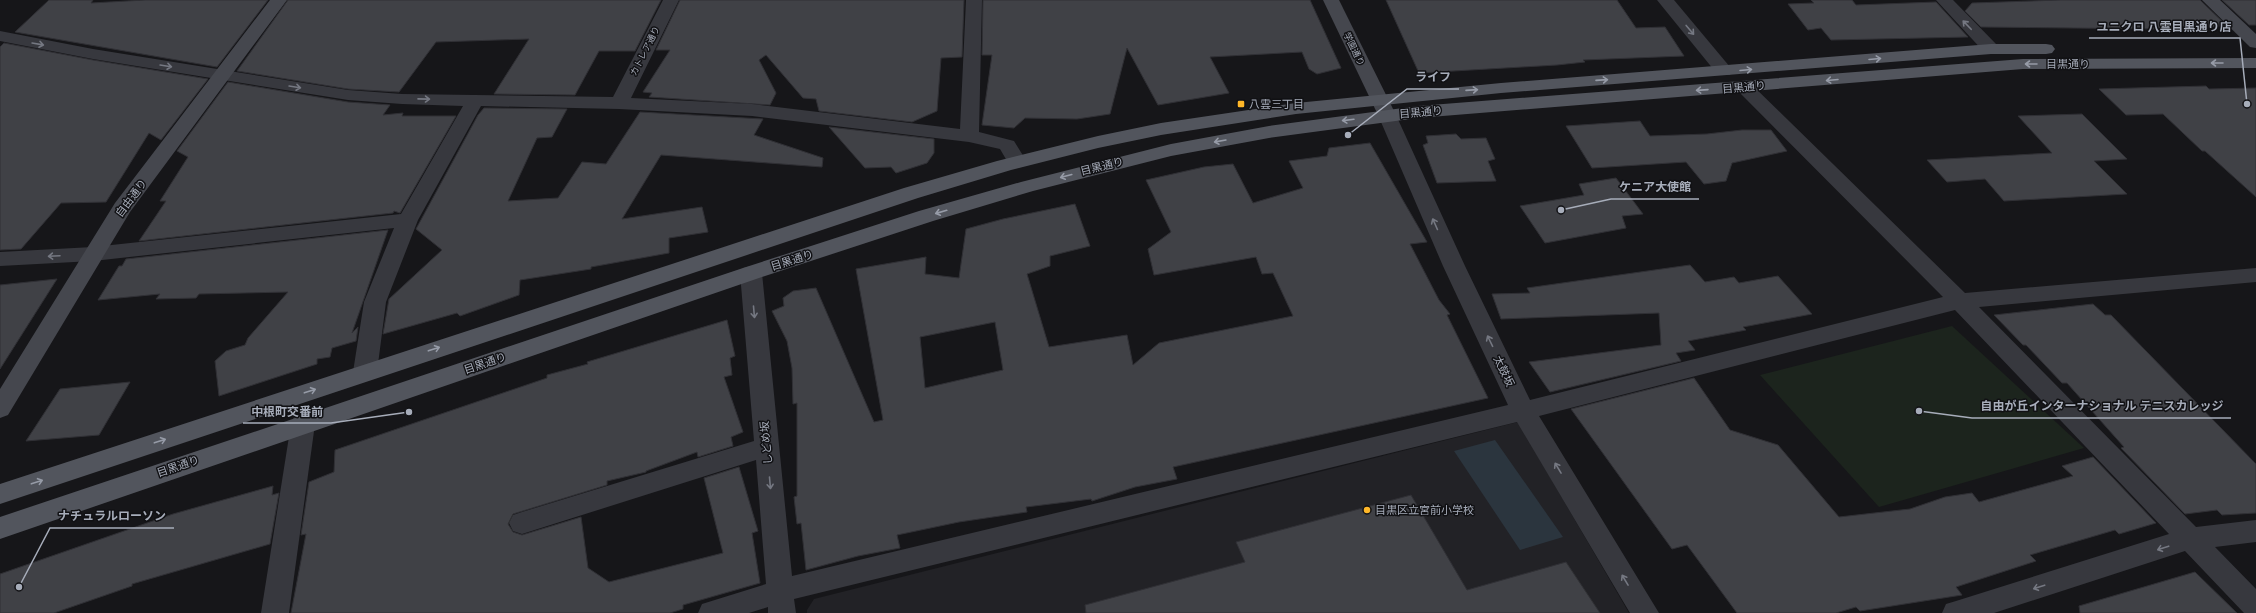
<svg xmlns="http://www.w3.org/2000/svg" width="2256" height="613" font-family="'DM Sans','Noto Sans JP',sans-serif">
  <rect width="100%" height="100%" fill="#161619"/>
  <path fill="#222226" d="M1518,422l111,191h-822v-3l7,-11z"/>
  <path fill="#1c241d" d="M1952,326l132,122 -205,59 -119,-132z"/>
  <path fill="#2b353e" d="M1495,440l68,97 -43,13 -66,-99z"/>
  <g fill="#404146" stroke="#303035" fill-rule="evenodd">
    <path d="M49,0h44l-2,3 54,-3h123l-51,67 -202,-35z"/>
    <path d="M288,0h373l-26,51h-36l-24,44 -81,-1 35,-55 -93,3 -37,50 -51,-3 -111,-18z"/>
    <path d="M680,0h284l-2,57 -21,1 -4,53 -25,11 -93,-11 -3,-12 -13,-1 -37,-43 -7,5 17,33 -6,12 -121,-8 3,-4 -9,-1 27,-42h-14z"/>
    <path d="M983,0h327l31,68 -24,6 -8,-5 -7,-17 -92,5 19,36 -71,12 -31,-57 -17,66 -33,5 -52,-1 -11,10 -32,-3 10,-70h-10z"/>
    <path d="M1386,0h231l19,28 29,-1 19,29 -101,4 2,2 -28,3 -138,8z"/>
    <path d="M1811,0h41l4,5 80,-3 32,35 -137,3 -10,-12 -13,2 -20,-26 26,-1z"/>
    <path d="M2060,0h140l27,26 -66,3 -180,-2 -16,-16 7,-8z"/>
    <path d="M2222,0h34v25h-7z"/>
    <path d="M4,43l89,17 115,19 -47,61 -12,-7 -43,69 -45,1 -40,46 -21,1v-203z"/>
    <path d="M228,82l120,20 42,3 -7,10 20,-2 -1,3h54l-56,97 -6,-2 -1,2 -254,28 27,-40h-6l28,-44 -11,-6z"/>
    <path d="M2206,86l3,3 47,-1v109l-51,-46h-3l-39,-37 -37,1 -27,-26z"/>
    <path d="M484,108l83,1 -15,28 -15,1 -29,63 50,-3 24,-36 24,2 34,-52 123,7 -9,16 69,23 -1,9 -161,-12 -39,64 80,-12 6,25 -39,6v15l-78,14v2l-71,11 -1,15 -59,21 -3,-3 -74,21 6,-35 53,-49 -26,-21 62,-114z"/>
    <path d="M2082,114l45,45 -33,2 33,33 -123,7 -19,-22 -38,3 -20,-22 125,-7 -34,-37z"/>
    <path d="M1640,121l10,15 57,-2 35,-4h29l16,21 -55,12 -6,18 -22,3 -18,-22 -94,6 -26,-42z"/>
    <path d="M829,127l105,12v14l-7,10 -31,10 -5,-6 -26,1z"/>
    <path d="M1456,134l5,5 25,-1 9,21 -7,2 8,20 -59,2 -14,-38 5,-2 -2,-7z"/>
    <path d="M1370,143l57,99 -17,2 29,56 11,14 -3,1 41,83 -315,69 4,12 -42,8 -43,14 -1,-2 -65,8 1,5 -68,10 -62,13 3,13 -42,8 -52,14 -5,-47 -4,1 -3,-27 3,-1v-93l-4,1 -1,-36 -5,-27 -15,-30 12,-5 -1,-8 10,-7 23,-3 58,134 9,-2 -27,-151 70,-12 -1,17 34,4 7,-49 37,-10 72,-15 15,42 -40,10v10l-23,8 22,73 78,-12 6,30 26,-22 134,-27 -20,-43 -11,1 -6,-17 -102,18 -6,-26 23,-17 -25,-52 58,-13 29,-3 20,39 50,-15 -14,-27 38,-5 2,-8zM995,322l8,48 -78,18 -5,-51z"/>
    <path d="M1616,178l27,36 -21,2 4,12 -81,15 -25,-37 64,-11 -5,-11z"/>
    <path d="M388,230l-36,103 6,-6 -2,14 -24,7 -2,9 -13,2v5l-98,32 -4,-35 11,-10 19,-6 3,-7 40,-46 -89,2 -3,4 -40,1 4,-5 -62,6 21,-34h3l4,-7z"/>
    <path d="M1690,265l15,17 29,-5 5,6 39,-7 34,38 -69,13 3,3 -58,11 7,9 -19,3 5,8 -131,31 -21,-30 132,-17 -2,-32 -158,6 -9,-25 38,-1 -3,-5z"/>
    <path d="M57,279l-57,90v-84z"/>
    <path d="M2093,304l12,11h6l145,149v49l-34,2 -5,-5 -32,4 -64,-66 3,-1 -57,-64h-5l-36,-38h-3l-29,-30z"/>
    <path d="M727,320l8,36 -5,2 2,17 -8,2 19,55 -12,5 2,9 -35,11 -1,-5 -51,19v1l-39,9v4l-94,29 -5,10 5,8 9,3 59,-18 7,51 21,14 114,-29 -19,-75 35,-11 19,64 -6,2 8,50 -77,22v4l-13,4h-379l15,-79 -5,1 8,-53 25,-10 1,-22 212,-72v-3l41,-11 -1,-2z"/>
    <path d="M1694,378l36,52 48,15 61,72 71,-8 35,-12 27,-4 7,9 94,-26 -11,-10 31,-9 63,66 -37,11 -4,-4 -85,25 6,6 -80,26 6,8 -102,16 -4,-4 -20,6h-99l-50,-68 -15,4 -101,-140z"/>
    <path d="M130,382l-31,53 -73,6 34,-52z"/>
    <path d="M273,486l-1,9 7,-2 -9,51 -138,40v2l-78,27h-54v-39l173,-60z"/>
    <path d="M1411,495l56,95 99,-28 34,51h-514l-1,-8 160,-43 -9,-20z"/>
    <path d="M2195,572l42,41h-157l-1,-7z"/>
  </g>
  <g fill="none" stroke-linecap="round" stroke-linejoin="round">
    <g fill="#37383e" fill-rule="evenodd">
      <path d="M663,0h16l-48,98 121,6 208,25 6,-129h16l-3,132 35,9 13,21 -3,4 -7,2 -7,-2 -10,-17 -31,-7 -217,-26 -133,-7 -138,-3 -63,114 -32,82 -9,70 -4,6 -8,3 -8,-3 -4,-6 11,-70 30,-74 -301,33 -93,5v-14l93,-5 308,-33 62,-108 -61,-2 -54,-4 -255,-41 -93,-18v-10l93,18 255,41 54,4 211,3z"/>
      <path d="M1657,0h17l56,67 3,4 -3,4h-12z"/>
      <path d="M1936,0h17l44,45 3,4 -3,4h-12z"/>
      <path d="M1744,82l6,1 215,210 291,-25v14l-277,25 217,220 60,-7v22l-41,5 41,42v24h-12l-59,-62 -191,62h-52l4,-9 10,-3 213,-67 -214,-224 -416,106 120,197h-29l-113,-191 -723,177 2,14h-28v-6l-19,6h-51l4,-9 64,-20 -10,-124 -234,74 -9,-3 -4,-8 4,-8 9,-3 232,-71 -14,-168 3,-5 8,-2 8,2 3,5 30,303 716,-171 -65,-139 -65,-151 2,-4 7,-2 7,2 2,4 69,151 65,134 413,-103 -205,-206 -3,-4 3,-4z"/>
      <path d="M303,415l9,2 3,7 -26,189h-28l30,-189 3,-7z"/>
    </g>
    <g fill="#45474e" fill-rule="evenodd">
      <path d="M270,0h17l-157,212 -122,203 -8,3v-29l115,-186z"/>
      <path d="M1323,0h16l57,115 -2,4 -7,2 -7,-2 -2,-4z"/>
      <path d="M2202,0h18l36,34v14l-6,-1z"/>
    </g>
    <g fill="#52555d" fill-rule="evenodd">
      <path d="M1991,44h55l6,1 3,4 -3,4 -6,1h-55l-490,39 -205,21 -135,21 -63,13 -87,22 -93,28 -918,306v-20l904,-296 93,-27 101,-25 63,-13 135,-20 205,-20z"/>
      <path d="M2256,58v10l-233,1 -605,49 -149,20 -98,18 -138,35 -100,30 -174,57 -759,261v-22l743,-249 176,-57 102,-29 150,-38 98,-18 149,-20 605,-47z"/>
    </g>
  </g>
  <defs><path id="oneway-shaft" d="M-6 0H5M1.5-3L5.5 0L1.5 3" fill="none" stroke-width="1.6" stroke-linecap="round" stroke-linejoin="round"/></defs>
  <g stroke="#757882">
    <use href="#oneway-shaft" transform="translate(1967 25) rotate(-134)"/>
    <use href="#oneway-shaft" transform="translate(1690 30) rotate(50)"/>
    <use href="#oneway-shaft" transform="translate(38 44) rotate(10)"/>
    <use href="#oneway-shaft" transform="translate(166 66) rotate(9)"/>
    <use href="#oneway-shaft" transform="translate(295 87) rotate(9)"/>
    <use href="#oneway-shaft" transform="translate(424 99) rotate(1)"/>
    <use href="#oneway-shaft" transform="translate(1435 224) rotate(-114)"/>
    <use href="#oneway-shaft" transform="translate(54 256) rotate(177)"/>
    <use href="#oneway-shaft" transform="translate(754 312) rotate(85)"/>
    <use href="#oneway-shaft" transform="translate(1490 341) rotate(-116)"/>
    <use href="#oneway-shaft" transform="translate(1558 468) rotate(-121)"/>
    <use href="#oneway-shaft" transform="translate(770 483) rotate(85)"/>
    <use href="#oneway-shaft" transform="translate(2163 548) rotate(162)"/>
    <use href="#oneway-shaft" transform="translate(1625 580) rotate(-121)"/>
    <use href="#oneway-shaft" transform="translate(2039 587) rotate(162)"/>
  </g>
  <g stroke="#969ba7">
    <use href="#oneway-shaft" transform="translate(1875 59) rotate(-5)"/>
    <use href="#oneway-shaft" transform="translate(2217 63) rotate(180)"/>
    <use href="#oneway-shaft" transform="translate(2031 64) rotate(180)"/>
    <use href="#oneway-shaft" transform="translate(1746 70) rotate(-5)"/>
    <use href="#oneway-shaft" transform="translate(1602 80) rotate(-4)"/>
    <use href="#oneway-shaft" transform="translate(1832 80) rotate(175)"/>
    <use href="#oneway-shaft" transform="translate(1472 90) rotate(-4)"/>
    <use href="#oneway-shaft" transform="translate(1702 90) rotate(176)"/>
    <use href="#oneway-shaft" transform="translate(1348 120) rotate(173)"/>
    <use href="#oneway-shaft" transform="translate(1220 141) rotate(170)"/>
    <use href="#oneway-shaft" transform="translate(1066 176) rotate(165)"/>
    <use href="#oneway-shaft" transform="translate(941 212) rotate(164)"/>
    <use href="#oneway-shaft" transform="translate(434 349) rotate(-18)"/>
    <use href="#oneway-shaft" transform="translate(310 391) rotate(-18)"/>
    <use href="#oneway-shaft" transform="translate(160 441) rotate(-18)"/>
    <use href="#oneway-shaft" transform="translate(37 482) rotate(-18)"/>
  </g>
  <g fill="#ffb728" stroke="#111114" stroke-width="1.5">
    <rect x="1237" y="100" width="8" height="8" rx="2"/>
    <circle cx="1367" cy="510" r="4"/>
  </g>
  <g text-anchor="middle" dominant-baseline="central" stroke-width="3" stroke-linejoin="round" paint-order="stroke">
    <g font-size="9" fill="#a7adba" stroke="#111114">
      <text transform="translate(1354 49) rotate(64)">学園通り</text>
      <text transform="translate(645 51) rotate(-63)">カトレア通り</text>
    </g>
    <g font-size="11" fill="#a7adba" stroke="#111114">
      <text x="2068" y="64">目黒通り</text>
      <text transform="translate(1744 87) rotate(-5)">目黒通り</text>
      <text transform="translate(1421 112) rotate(-5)">目黒通り</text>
      <text transform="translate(1102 166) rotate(-14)">目黒通り</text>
      <text transform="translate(131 198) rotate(-53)">自由通り</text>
      <text transform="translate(792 260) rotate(-18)">目黒通り</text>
      <text transform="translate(485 363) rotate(-19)">目黒通り</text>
      <text transform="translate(1504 371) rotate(64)">太鼓坂</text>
      <text transform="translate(766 443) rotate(-95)">しどめ坂</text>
      <text transform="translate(178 466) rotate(-19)">目黒通り</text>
    </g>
    <g font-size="11" fill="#a7adba" stroke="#111114" text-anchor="start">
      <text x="1249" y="104">八雲三丁目</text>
      <text x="1375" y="510">目黒区立宮前小学校</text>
    </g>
  </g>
  <path fill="none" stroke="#a7adba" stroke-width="1.5" d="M2247 104L2240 38H2089M1348 135L1407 89H1459M1561 210L1611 199H1699M1919 411L1972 418H2231M409 412L331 423H243M19 587L50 528H174"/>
  <g fill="#a7adba" stroke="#111114" stroke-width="1.5">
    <circle cx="2247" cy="104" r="4"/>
    <circle cx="1348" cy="135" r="4"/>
    <circle cx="1561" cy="210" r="4"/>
    <circle cx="1919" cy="411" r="4"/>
    <circle cx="409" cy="412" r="4"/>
    <circle cx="19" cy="587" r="4"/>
  </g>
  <g font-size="12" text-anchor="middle" font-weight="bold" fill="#a7adba" stroke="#111114" stroke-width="3" stroke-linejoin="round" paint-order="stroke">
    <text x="2164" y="31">ユニクロ 八雲目黒通り店</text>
    <text x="1433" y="81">ライフ</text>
    <text x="1655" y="191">ケニア大使館</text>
    <text x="2102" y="410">自由が丘インターナショナル テニスカレッジ</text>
    <text x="287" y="416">中根町交番前</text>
    <text x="112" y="520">ナチュラルローソン</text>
  </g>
</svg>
